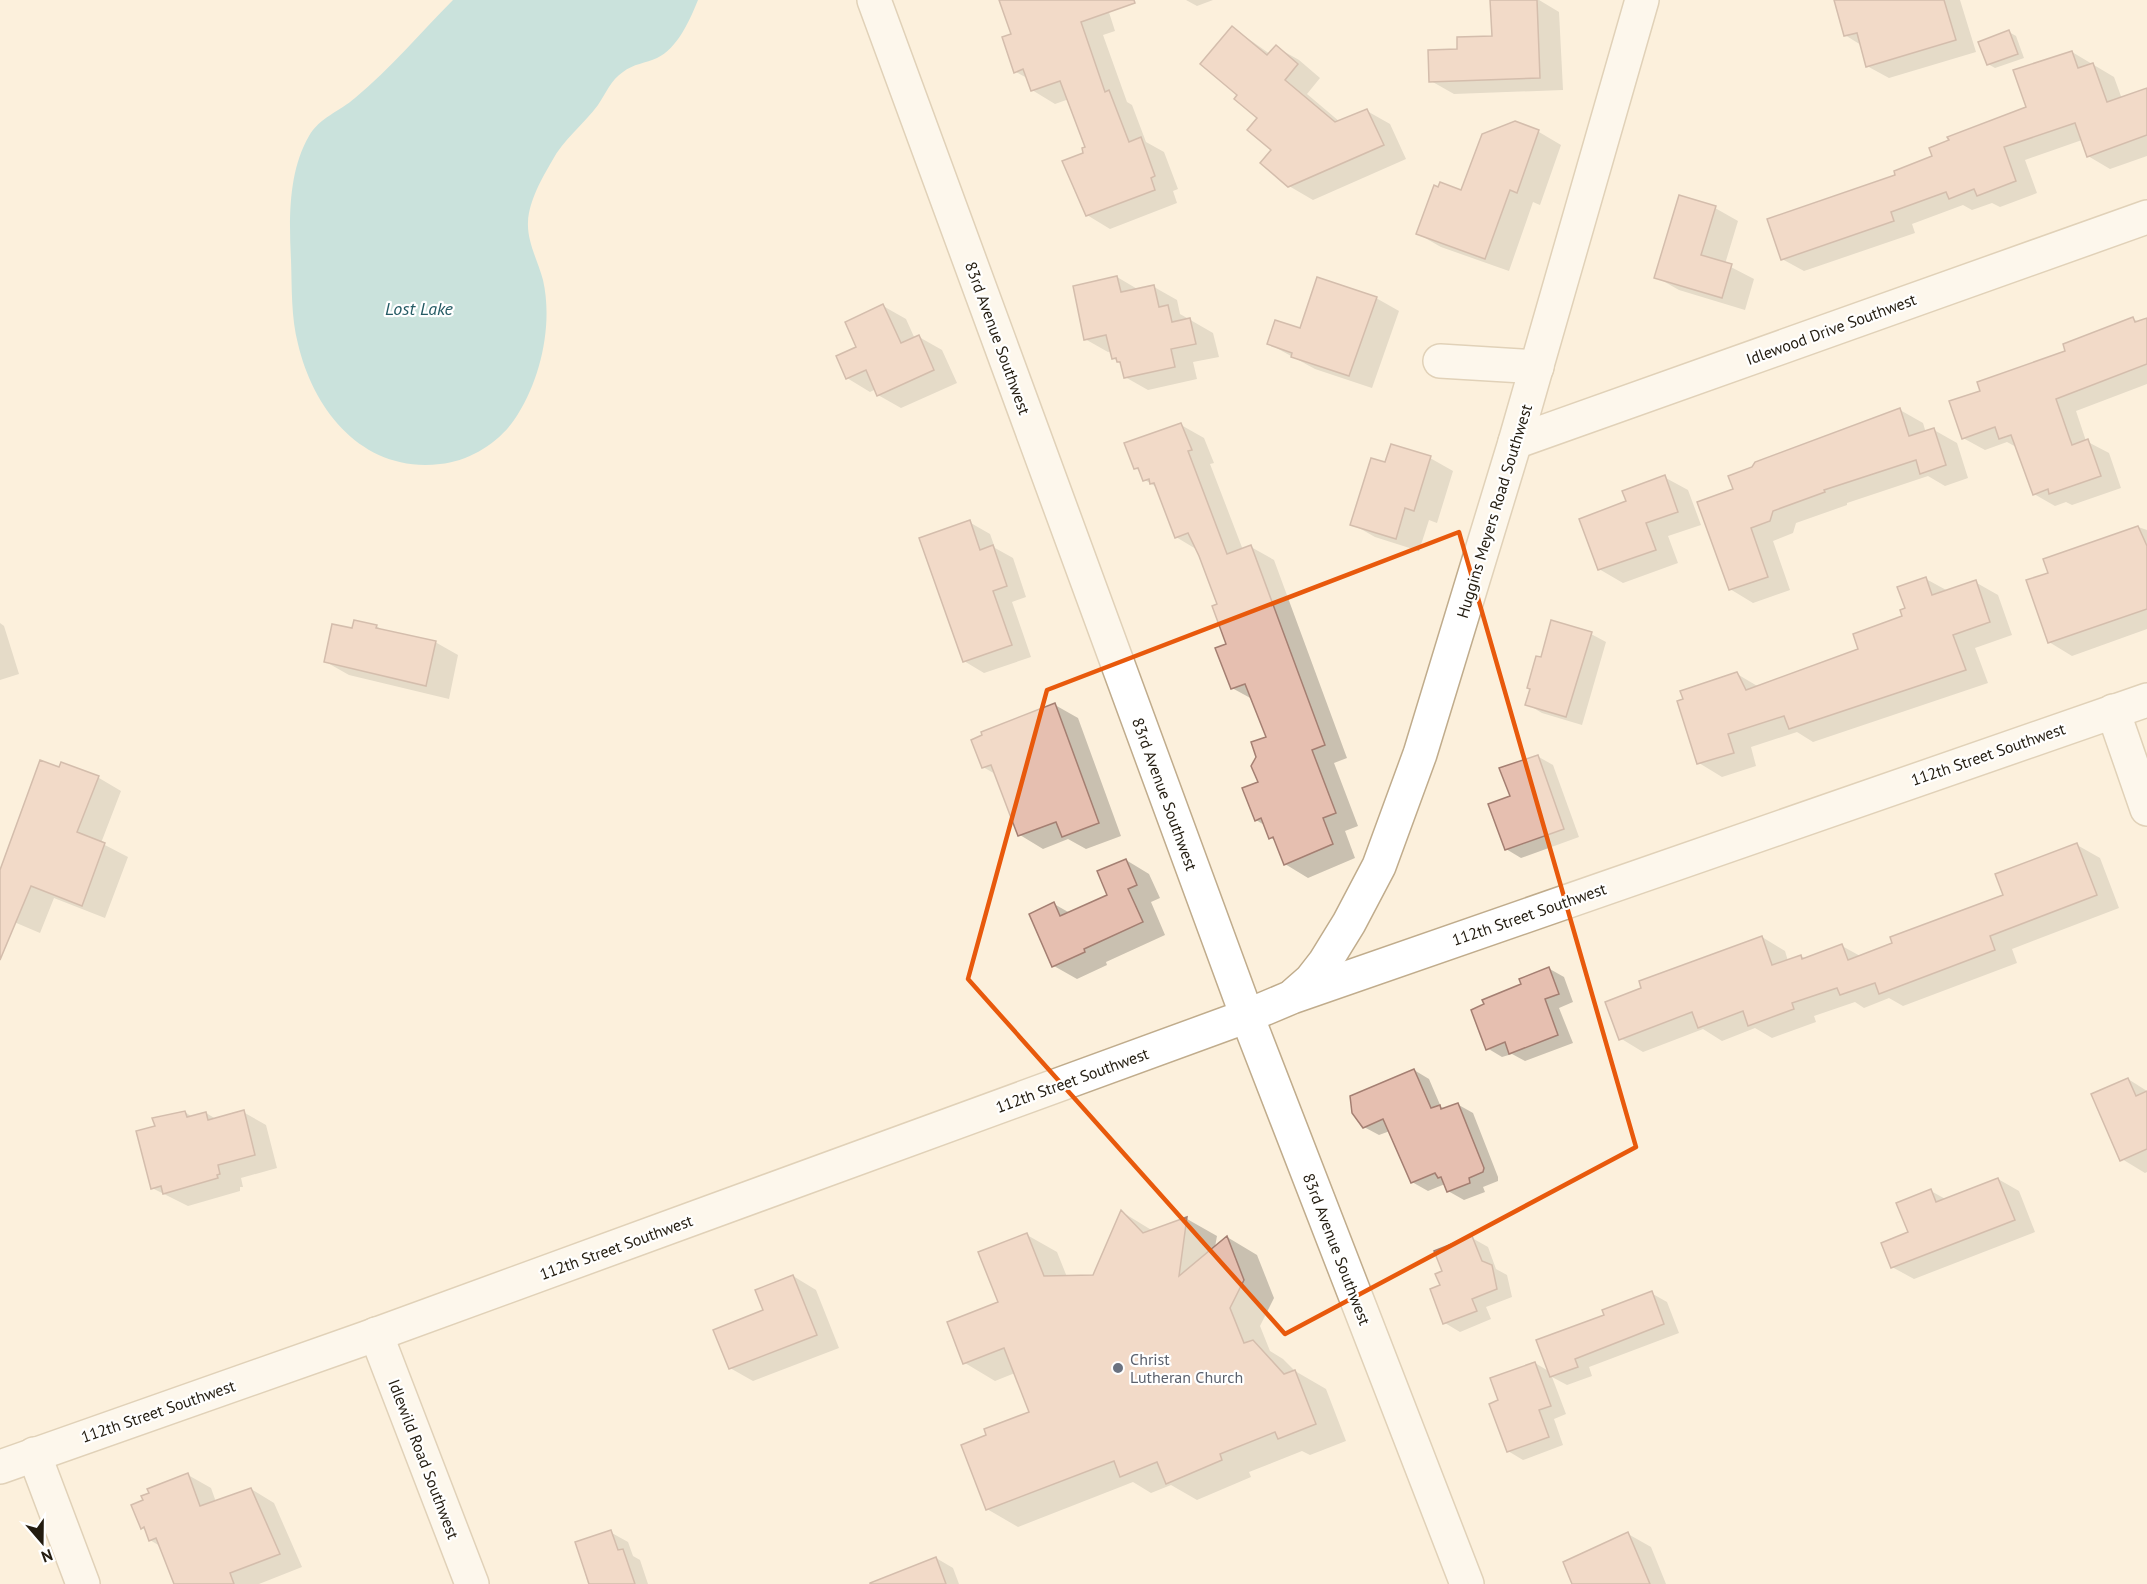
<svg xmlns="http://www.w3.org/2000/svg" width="2147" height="1584" font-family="'PT Sans',sans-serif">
  <rect width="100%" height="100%" fill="#fcf0dc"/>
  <path fill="#8fd0db" d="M453,0h245c-8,20 -21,49 -41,58 -11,5 -24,6 -34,14 -12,8 -17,21 -25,33 -14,19 -35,35 -46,56 -10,17 -23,40 -24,61 -1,20 10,39 15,58 10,44 -2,97 -25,134 -16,27 -47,47 -78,50 -76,9 -126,-52 -142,-120 -7,-27 -6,-56 -7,-84 -2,-40 -3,-88 18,-124 10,-18 31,-25 46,-38 35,-29 66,-66 98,-98z"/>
  <g fill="#0003">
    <path d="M1000,0h105l10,31 -12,4 24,67 5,3 14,37 18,10 14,37 -5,2 4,12 -67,26 -23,-14v-67l-18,-49 -14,5 -23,-14 -5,-12 -11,-6 -4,-37z"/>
    <path d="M1186,0h27l-16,6z"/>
    <path d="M1509,0h30l20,12 4,78 -109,4 -23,-13 28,-31 34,-13z"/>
    <path d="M1836,0h124l16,52 -87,26 -22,-12 -6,-21 -16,-10z"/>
    <path d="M1233,28l37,26 6,-7 23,13 21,18 -13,16 33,28 27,-11 23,13 16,35 -93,41 -24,-14 -30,-68 -20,-23z"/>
    <path d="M2009,32l7,4 8,22 -29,10 -7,-4z"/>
    <path d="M2072,52l42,25 8,22 25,-9v66l-37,13 -22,-13 -6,-16 -57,20 12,33 -37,14 -8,-4 -20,7 -9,-5 -51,19 3,9 -111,38 -22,-12 115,-83 131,-68z"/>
    <path d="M1515,123l24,9 22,13 -21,60 -7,-3 -24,69 -68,-24 -23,-13 44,-42z"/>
    <path d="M1715,208l23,13 -13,43 29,15 -9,31 -66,-20 -23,-13z"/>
    <path d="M1117,277l22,13 15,-3 23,13 3,14 33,19 6,24 -26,5 4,17 -49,11 -23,-13 -3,-13 -9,-6 -1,-7 -4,1 -23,-13z"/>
    <path d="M1376,298l23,13 -27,77 -57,-19 -46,-25z"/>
    <path d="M883,306l23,13 9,20 4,-2 23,13 15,33 -56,25 -23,-13 -2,-6 -6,3 -23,-14 11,-30z"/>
    <path d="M2133,319l6,3 8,-2v64l-71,27 10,30 23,12 12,35 -49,17 -6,-3 -11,4 -21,-12 -16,-46 -11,-6 -22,8 -22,-12 18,-47z"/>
    <path d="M1900,410l23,13 3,10 8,-3 23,13 11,35 -23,8 -17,-10 -81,27v2l-51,18 -3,10 -20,8 17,49 -37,13 -23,-14 4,-99z"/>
    <path d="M1181,425l23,13 10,25 -4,1 33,86 8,-3 23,13 73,198 -13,5 24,63 -13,5 10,27 -47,20 -23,-14 -9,-23 -5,-3 -5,-12 -10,-6 12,-82 -14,-38 -22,-12 -5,-43 -9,-40 -22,-56 -20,-12 -18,-49 -13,-8 -3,-8 -7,-4z"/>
    <path d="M1430,458l23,13 -16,52 -8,-3 -10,31 -44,-14 -23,-13 34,-60z"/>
    <path d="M1664,477l24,13 13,35 -33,11 10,27 -55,20 -24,-14 29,-67z"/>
    <path d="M969,522l21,12 5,14 18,10 13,39 -14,5 19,55 -47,16 -20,-12z"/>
    <path d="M2138,527l9,3v99l-75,27 -23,-14 1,-68z"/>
    <path d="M1926,579l22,12 27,-9 23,13 14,40 -37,13 13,35 -175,59 -16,-10 -46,15 5,19 -34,11 -23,-14 38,-89 22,13 101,-37 44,-33z"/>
    <path d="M0,623l4,3 15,48 -19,6z"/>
    <path d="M376,626l10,6 49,10 23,13 -9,44 -100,-24 -23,-13 28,-32z"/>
    <path d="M1591,634l15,8 -24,83 -40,-12 -15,-9 15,-46z"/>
    <path d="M1055,705l23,13 43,118 -35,13 -18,-10 -25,10 -23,-14 -23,-60 -14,-8z"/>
    <path d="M1537,756l16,9 26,72 -58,21 -15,-9 6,-52z"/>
    <path d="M62,763l37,15 22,13 -20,52 27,14 -23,61 -51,-20 -14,35 -40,-17v-43z"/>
    <path d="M2077,845l23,13 19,50 -107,41 5,14 -114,43 -14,-8 -25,10 -9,-6 -41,14 2,6 -44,16 -17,-10 -33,13 -19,-12 -60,23 -23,-14 142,-101 23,14 3,10 13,-5 5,3 36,-13 20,11 143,-62z"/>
    <path d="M1126,860l23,14 11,24 -9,4 14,33 -59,27 1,3 -30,14 -23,-13v-62l16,9 39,-18z"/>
    <path d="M1548,968l16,9 9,25 -14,6 14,35 -48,18 -13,-7 -10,3 -15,-9 -1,-43z"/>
    <path d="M1414,1070l15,9 12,28 4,2 12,-5 16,9 25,64v4l-15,6 2,5 -21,8 -16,-9 -3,-7 -17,7 -16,-9 -22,-51 -11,4 -15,-8z"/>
    <path d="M2128,1079l19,12v81l-2,1 -23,-14z"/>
    <path d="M185,1112l7,5 14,-4 10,6 27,-7 23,13 11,43 -36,10 2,9h-3v4l-52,15 -36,-18 4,-61z"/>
    <path d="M1998,1179l21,12 16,41 -121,47 -22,-12 39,-76 16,9z"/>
    <path d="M1122,1212l31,19 34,-12 30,17 -2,11 12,-10 30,18 17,43 -14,28 10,25 13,8 12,12 31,18 20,52 -36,14 -8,-4 -53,21 2,5 -54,23 -26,-15 -20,8 -18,-11 -115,45 -31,-18 1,-73 43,-23 -16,-40 -20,8 -30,-18 34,-60 28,-68 30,17 10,25 27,-1z"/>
    <path d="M1472,1238l16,9 8,22 11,6 5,22 -26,10 5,12 -31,13 -15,-9 -3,-37 2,-14z"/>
    <path d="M793,1276l23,14 23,58 -86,33 -23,-13 35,-57z"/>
    <path d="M1651,1293l16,9 12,31 -90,34 3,9 -25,9 -15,-8 14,37 -12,5 9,26 -40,15 -15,-9 -8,-50 35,-38 15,9 56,-56z"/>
    <path d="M188,1475l23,13 5,14 35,-13 23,14 28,64 -43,17h-84l-15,-38 -10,-6 -3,-9 -5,-3 3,-27z"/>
    <path d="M610,1532l18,10 5,14 7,4 8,24h-60l-11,-41z"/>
    <path d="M1628,1534l23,13 15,37h-93z"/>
    <path d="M936,1558l17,10 6,16h-87z"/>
  </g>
  <g fill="#e6bfb0" stroke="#a47f72" stroke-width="1.5">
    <path d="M999,0h135l1,3 -54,19 24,70 4,-2 20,52 12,-5 14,39 -4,2 4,12 -69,26 -24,-55 21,-8 -1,-5 3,-1 -25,-66 -29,10 -8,-22 -9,4 -12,-36 9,-3z"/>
    <path d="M1490,0h47l3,78 -111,4 -1,-32 29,-1v-12l35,-1z"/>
    <path d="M1834,0h110l12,40 -90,27 -9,-34 -13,3z"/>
    <path d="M1232,26l35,29 9,-10 22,19 -13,16 50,42 32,-13 17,36 -96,42 -28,-24 11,-13 -24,-20 10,-12 -23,-19 3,-4 -37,-31z"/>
    <path d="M2009,30l9,24 -31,11 -9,-23z"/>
    <path d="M2072,51l6,17 15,-5 14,39 40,-14v47l-60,22 -12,-34 -71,24 12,34 -39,15 -3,-7 -25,10 -3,-7 -55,20 3,9 -113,39 -14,-41 128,-44 -1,-4 38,-15 -3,-8 20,-8 -2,-3 79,-30 -13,-37z"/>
    <path d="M1515,121l24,9 -22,63 -7,-3 -25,69 -69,-25 18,-49 4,2 2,-5 21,8 21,-56z"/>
    <path d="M1679,195l37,11 -15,49 31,9 -10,34 -68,-20z"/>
    <path d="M1117,276l4,16 33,-7 5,22 9,-2 4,17 18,-4 6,26 -25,5 4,18 -51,11 -4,-16h-3l-1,-4 -4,1 -6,-24 -22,5 -11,-54z"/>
    <path d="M1317,277l60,20 -28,79 -58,-19 1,-4 -25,-9 8,-24 25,8z"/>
    <path d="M883,304l18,39 18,-8 15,35 -57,26 -11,-26 -20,9 -10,-23 20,-9 -11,-25z"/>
    <path d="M2133,317l2,5 12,-4v46l-91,35 16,46 16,-6 13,37 -52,18 -1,-5 -15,6 -22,-60 -12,4 -4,-12 -33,12 -13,-38 31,-10 -3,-9 88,-31 -2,-7z"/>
    <path d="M1900,408l9,28 25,-8 12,37 -26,9 -4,-14 -92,30 1,2 -52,19 -3,10 -19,7 17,49 -39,13 -32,-88 36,-13 -5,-13 24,-9 3,-5z"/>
    <path d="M1181,423l11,27 -4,1 39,103 24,-9 74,200 -13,5 24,63 -13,5 10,26 -49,21 -11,-28 -4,2 -8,-21 -6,3 -13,-33 16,-6 -7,-16 5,-9 -5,-15 15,-5 -21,-53 -14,5 -16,-41 11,-4 -14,-38 5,-2 -18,-48 -11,-23 -13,5 -21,-55 -4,1 -1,-5 -6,2 -5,-13 -4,1 -10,-26z"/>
    <path d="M1391,444l40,12 -17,55 -9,-3 -9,31 -46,-14 21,-67 14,4z"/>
    <path d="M1665,475l13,37 -32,11 10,27 -58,20 -19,-51 47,-18 -4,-10z"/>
    <path d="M970,520l10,30 13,-5 14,41 -14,5 19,54 -49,17 -44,-124z"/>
    <path d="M2138,526l9,20v63l-99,34 -22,-63 22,-7 -5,-14z"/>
    <path d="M1926,577l6,18 44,-15 14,42 -37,13 13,35 -177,59 -5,-13 -56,18 6,19 -37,11 -20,-63 6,-2 -3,-8 57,-19 9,18 112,-41 -5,-15 49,-18 -2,-6 5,-2 -8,-21z"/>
    <path d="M354,620l23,5 -1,3 60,13 -10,45 -102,-24 8,-38 20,4z"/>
    <path d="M1551,620l41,12 -26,85 -41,-12 5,-16 -3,-1 9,-32 5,1z"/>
    <path d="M1055,703l44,120 -37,14 -6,-15 -38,14 -27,-71 -9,3 -11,-28 11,-5 -1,-3z"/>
    <path d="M1538,755l26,74 -59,21 -17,-46 22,-8 -11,-28z"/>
    <path d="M40,760l19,7 2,-5 38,14 -22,56 28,11 -23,63 -51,-20 -31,74v-90z"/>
    <path d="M2077,843l20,52 -107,41 5,14 -116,44 -4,-11 -35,12 -3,-7 -45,15 2,6 -46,17 -5,-15 -45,17 -6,-16 -73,28 -14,-38 36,-14 -2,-7 123,-45 10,29 29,-10 1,4 40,-15 6,16 44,-17 -2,-6 113,-42 -8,-21z"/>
    <path d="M1126,859l11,26 -9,4 15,33 -59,27 1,3 -33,15 -23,-53 25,-12 6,14 47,-21 -10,-24z"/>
    <path d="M1549,967l10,27 -14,5 13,36 -49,19 -4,-12 -19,8 -15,-40 13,-6 -2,-4 39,-16 -2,-5z"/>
    <path d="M1414,1069l17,39 9,-3 1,4 17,-6 26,65 -1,4 -14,6 1,5 -23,9 -6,-15 -3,1 -3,-5 -24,10 -28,-64 -20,9 -11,-15 -2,-17z"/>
    <path d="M2128,1078l8,18 11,-5v58l-27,12 -29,-67z"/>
    <path d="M244,1110l11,45 -37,10 2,9 -3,1 1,3 -55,16 -2,-8 -10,3 -15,-58 19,-5 -3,-8 33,-7 2,6 19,-5 2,8z"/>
    <path d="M1998,1178l17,42 -124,48 -10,-25 27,-11 -12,-29 35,-14 5,13z"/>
    <path d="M1121,1210l22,23 44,-16 -8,59 48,-40 17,44 -14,28 14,35 9,-3 31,34 11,-4 21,54 -38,15 -3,-7 -55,22 2,6 -56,24 -9,-22 -37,15 -6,-16 -128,49 -25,-65 25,-10 -2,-6 45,-17 -25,-64 -41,16 -16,-42 51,-20 -20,-50 49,-19 17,43 49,-1z"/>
    <path d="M1472,1236l10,25 10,4 5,24 -25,10 5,12 -34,13 -13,-35 10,-4 -5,-11 7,-3 -8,-20z"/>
    <path d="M793,1275l24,60 -88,34 -16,-39 50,-20 -8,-20z"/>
    <path d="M1652,1291l12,33 -89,35 3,8 -28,10 -14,-37 68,-25 -2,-5z"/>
    <path d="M1535,1362l16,44 -12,4 10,27 -42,15 -18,-48 9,-4 -8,-22z"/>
    <path d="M188,1473l12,33 51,-18 29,66 -50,19 4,11h-60l-18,-46 -7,3 -5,-14 -3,2 -10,-24 12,-5 -2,-4 8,-3 -2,-4z"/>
    <path d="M611,1530l7,20 5,-1 12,35h-46l-14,-42z"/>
    <path d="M1628,1532l22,52h-78l-9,-22z"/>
    <path d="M936,1557l10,27h-76v-1z"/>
  </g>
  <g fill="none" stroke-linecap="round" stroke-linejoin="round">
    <defs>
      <g id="minor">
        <path d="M874,0l373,1016 220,568"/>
        <path d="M1440,361l97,6"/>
        <path d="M1515,442l632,-225"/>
        <path d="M2113,711l34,98"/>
        <path d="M1295,994l16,-14 14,-18 24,-39 30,-57 41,-112 95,-312 127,-442"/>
        <path d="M376,1334l96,250"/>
        <path d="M34,1454l49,130"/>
        <path d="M0,1467l366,-129 881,-322 45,-19 855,-297"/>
      </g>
    </defs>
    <use href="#minor" stroke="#c0ac8c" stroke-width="36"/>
    <use href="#minor" stroke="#fff" stroke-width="33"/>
  </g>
  <path d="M0 0H2147V1584H0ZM1459,532l177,615 -351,187 -317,-355 79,-289z" fill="#fcf0dc" fill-opacity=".55" fill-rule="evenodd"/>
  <path fill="none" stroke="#e8590c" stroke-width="4.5" stroke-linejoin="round" d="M1459,532l177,615 -351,187 -317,-355 79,-289z"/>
  <circle fill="#6b7280" stroke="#fff" stroke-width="2" cx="1118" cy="1368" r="6"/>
  <g text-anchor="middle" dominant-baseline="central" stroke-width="4.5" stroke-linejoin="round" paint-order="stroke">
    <g font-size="16" fill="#231c10" stroke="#fff">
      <text transform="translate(1831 329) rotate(-20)">Idlewood Drive Southwest</text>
      <text transform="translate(998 338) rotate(70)">83rd Avenue Southwest</text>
      <text transform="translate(1494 511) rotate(-73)">Huggins Meyers Road Southwest</text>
      <text transform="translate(1988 754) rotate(-19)">112th Street Southwest</text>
      <text transform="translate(1165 794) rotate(70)">83rd Avenue Southwest</text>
      <text transform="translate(1529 914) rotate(-19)">112th Street Southwest</text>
      <text transform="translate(1072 1080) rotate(-20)">112th Street Southwest</text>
      <text transform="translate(616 1247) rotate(-20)">112th Street Southwest</text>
      <text transform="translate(1337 1249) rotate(69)">83rd Avenue Southwest</text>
      <text transform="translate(158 1411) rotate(-19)">112th Street Southwest</text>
      <text transform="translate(424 1459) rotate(69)">Idlewild Road Southwest</text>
    </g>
    <g font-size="16" fill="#5b616d" stroke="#fff" text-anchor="start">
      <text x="1130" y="1359">Christ<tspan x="1130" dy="18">Lutheran Church</tspan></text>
    </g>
    <g font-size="18" font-style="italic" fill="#255b64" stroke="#fff">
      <text x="419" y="308">Lost Lake</text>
    </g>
  </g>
  <g transform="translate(42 1542) rotate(160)" stroke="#ffffff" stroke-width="4.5" paint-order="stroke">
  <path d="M0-4.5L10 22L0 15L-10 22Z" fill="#231c10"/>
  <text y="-9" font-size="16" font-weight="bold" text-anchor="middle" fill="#231c10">N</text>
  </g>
</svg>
